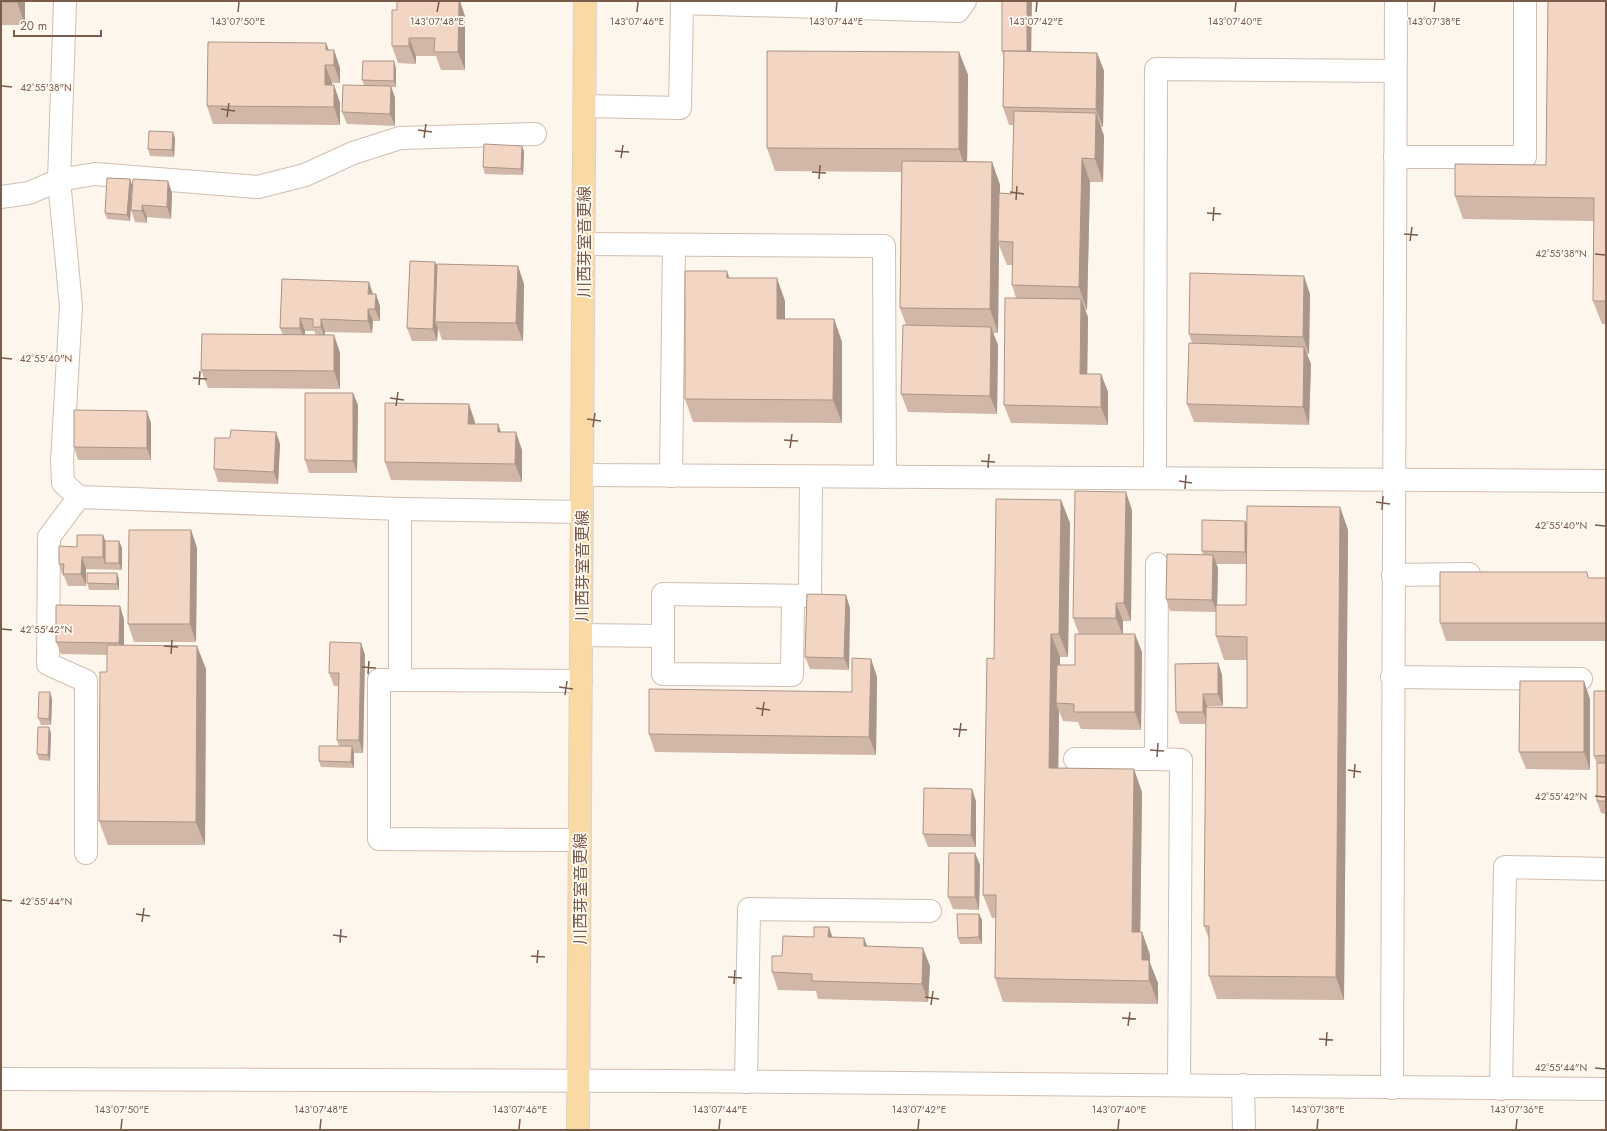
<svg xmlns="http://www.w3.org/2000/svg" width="1607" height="1131" font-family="Jost,'Noto Sans JP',sans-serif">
  <rect width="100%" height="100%" fill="#fdf6ec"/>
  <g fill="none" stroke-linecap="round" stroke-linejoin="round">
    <defs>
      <g id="minor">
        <path d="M65,1l-6,179 12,126 -9,156 1,21 16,14 321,12 182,3"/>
        <path d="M585,106l95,2 2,-105 276,8 7,-10"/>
        <path d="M1395,157h130v-156"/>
        <path d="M1,197l28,-4 30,-13 36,-6 163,13 47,-12 48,-22 47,-15 135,-4"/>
        <path d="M584,244l300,2 1,231"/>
        <path d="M583,475l1023,6"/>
        <path d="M671,476l3,-231"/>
        <path d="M1155,478l1,-409 239,2"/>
        <path d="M79,497l-30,40 -1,127 38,17v172"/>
        <path d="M400,509v171l181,1"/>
        <path d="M1157,564l-1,195 25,1 -2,325"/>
        <path d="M1393,575l76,-1"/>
        <path d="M582,635l81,1v-42l147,2 1,-119"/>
        <path d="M663,636v38l129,1 1,-79"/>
        <path d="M1392,677l189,2"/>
        <path d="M400,680h-21v159l201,1"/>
        <path d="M1075,759h81"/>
        <path d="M1,1079l671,2 934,8"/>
        <path d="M746,1082l3,-173 181,2"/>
        <path d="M1243,1085l1,45"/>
        <path d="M1392,1088l4,-1087"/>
        <path d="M1501,1089l4,-222 101,2"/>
      </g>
      <path id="major" d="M578,1130l7,-1129"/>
    </defs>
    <use href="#minor" stroke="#d1beb0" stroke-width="24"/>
    <use href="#major" stroke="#dad1cd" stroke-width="24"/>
    <use href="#minor" stroke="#fff" stroke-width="22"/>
    <use href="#major" stroke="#fbd9a5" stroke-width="22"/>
  </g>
  <g fill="#d1b7a8" fill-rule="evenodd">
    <rect x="1" y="1" width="24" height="24"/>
    <path d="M1606,1v323h-4l-9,-23 1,-80 -131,-2 -8,-23 91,-31z"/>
    <path d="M392,10l73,6v54h-24l-5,-14h-20v8l-18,-1 -6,-17z"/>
    <path d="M329,50h5l6,18v15h-8v2h2l6,18v22l-127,-1 -6,-18z"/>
    <path d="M1002,51l95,2 7,18 -1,56h-2l3,9 -1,46h-13l-3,128h-2l3,7 -1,57h14l7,18v33l-97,-2 -7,-18 12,-107 -4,-13v-20h-5l-8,-20 -1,88h-5l5,12 -1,69 -89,-2 -7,-18 5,-69 -6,-17 1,-136 -126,-1 -8,-23 192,-96 9,23 -1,86 25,1 8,23v8l12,1 2,-69h-5l-6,-18 1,-50z"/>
    <path d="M396,68v19h-5l4,11v28l-48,-2 -5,-12 22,-27 -2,-5z"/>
    <path d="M175,138l-1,19 -24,-1 -2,-7z"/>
    <path d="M522,146l2,6 -1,23 -38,-1 -2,-7z"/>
    <path d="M130,179l2,6 -2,36 -23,-2 -2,-6z"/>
    <path d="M133,179l39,14 -1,26 -24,-2v6l-12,-1 -4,-12z"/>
    <path d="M435,262l2,3 81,1 6,18 -1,57 -81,-1 -4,-12 -1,13h-25l-5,-13z"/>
    <path d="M729,278l56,23v18h49l8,23v81l-149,-1 -8,-23z"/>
    <path d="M282,279l91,15 7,12v15h-7l-1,12 -47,-1v3h9l6,18v36l-132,-1 -7,-18 82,-35 -3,-7zM305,331h9l2,4h-11z"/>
    <path d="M1310,294l-1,60h-2l4,10 -2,61 -115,-3 -7,-18 5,-61 -3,-9z"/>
    <path d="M358,405l-1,68h-48l-4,-13z"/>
    <path d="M475,422v2h23l3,8 21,18v32l-131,-2 -6,-18z"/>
    <path d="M151,423v37h-73l-4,-13z"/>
    <path d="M276,432l4,12 -2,40 -60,-2 -4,-13 16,-31z"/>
    <path d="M1061,500l9,23 -2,134h-8v8h15l4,-31 -6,-16 59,-108 -1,111h-8v13l19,18 -1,78 -60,-1 -3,-7 -15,-1 -4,-10 -1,57 84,24 -2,140h2l8,23v8l8,20v21l-155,-2 -8,-24 1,-60h-4l-9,-23 11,-236z"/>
    <path d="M1340,507l8,23 -4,470 -127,-1 -8,-23v-37l-5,-13 2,-202h-26l-4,-12 42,-49 4,12 1,31h-16l1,1 39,1v-48h-23l-8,-24v-24l-46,-1 -4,-12 37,-44 -1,-4 43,-30 2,3zM1216,564h30v41h-29l1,-37z"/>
    <path d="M191,530l6,18 -1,94h-62l-6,-18z"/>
    <path d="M103,535l2,6h14l3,7v22l-36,-1v17h-18l-4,-10h-1l-4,-12 18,-17z"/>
    <path d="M117,573l2,7v10h-30l-2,-7z"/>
    <path d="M1606,578v63h-160l-6,-18z"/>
    <path d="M850,608l-1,62 -39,-1 -5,-12z"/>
    <path d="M124,619v26l82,24 -1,176h-97l-9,-24 8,-149v-17l-46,-1 -5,-12z"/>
    <path d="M361,643l4,12 -2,98h-9v15l-33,-1 -2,-6 20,-15 -2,-6 2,-54h-5l-5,-13z"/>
    <path d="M871,659l6,18 -1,78 -221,-3 -6,-18 203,-42z"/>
    <path d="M1606,691v123l-5,-1 -4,-12v-37l-3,-8z"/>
    <path d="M52,699l-1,26h-10l-3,-7z"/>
    <path d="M1590,699v71l-64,-1 -7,-17z"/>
    <path d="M51,733l-1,28 -11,-1 -2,-6z"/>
    <path d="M976,801v46h-48l-5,-13z"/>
    <path d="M975,853l5,12 -1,45 -26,-1 -5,-12z"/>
    <path d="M979,914l3,6v24h-22l-2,-6z"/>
    <path d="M829,927l3,10 35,9 63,20 -2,36 -110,-3 -2,-8 -38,-1 -6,-18 42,-35z"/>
  </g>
  <g fill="#aa9588">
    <path d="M17,1h8v24l-8,-23z"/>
    <path d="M459,1h1l5,15v54l-7,-18z"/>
    <path d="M1027,1h5l-1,63 -4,-13z"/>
    <path d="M409,38l7,18v8l-7,-18z"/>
    <path d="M326,43l7,18 -7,-11z"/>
    <path d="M334,50l6,18v15l-6,-18z"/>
    <path d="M959,52l9,23 -1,98 -8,-24z"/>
    <path d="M1097,53l7,18 -1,56 -7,-18z"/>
    <path d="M394,61l2,7v19l-2,-6z"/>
    <path d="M325,65l7,18 -1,20 -6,-18z"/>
    <path d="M334,85l6,18v22l-6,-18z"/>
    <path d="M391,86l4,12v28l-5,-12z"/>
    <path d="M1096,113l8,23 -1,46 -8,-23z"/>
    <path d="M173,132l2,6 -1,19 -2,-7z"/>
    <path d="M522,146l2,6 -1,23 -2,-6z"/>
    <path d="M1082,158l8,24 -3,128 -8,-23z"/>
    <path d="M992,162l8,23 -1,56h-1l1,4 -1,88 -8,-24z"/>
    <path d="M130,179l2,6 -2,36 -3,-6z"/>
    <path d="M168,181l4,12 -1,26 -4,-12z"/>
    <path d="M142,205l5,12v6l-5,-12z"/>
    <path d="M435,262l5,12 -5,48 3,6 -1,13 -4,-12z"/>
    <path d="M518,266l6,18 -1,57 -7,-18z"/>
    <path d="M727,271l8,23 -8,-16z"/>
    <path d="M1304,276l6,18 -1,60 -6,-17z"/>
    <path d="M777,278l8,23v41l-8,-23z"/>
    <path d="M369,282l4,12h-5z"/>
    <path d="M376,294l4,12v15l-5,-12z"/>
    <path d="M1081,299l7,18 -1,75 -7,-18z"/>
    <path d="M368,309l5,12 -1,12 -4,-12z"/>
    <path d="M300,318l5,13v10l-5,-13z"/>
    <path d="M321,319l4,13v7l-4,-12z"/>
    <path d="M834,319l8,23v81l-9,-23z"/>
    <path d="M991,327l7,18 -1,69 -7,-18z"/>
    <path d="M334,335l6,18v36l-6,-18z"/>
    <path d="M1304,347l7,17 -2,61 -6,-18z"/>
    <path d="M1101,374l7,18v33l-7,-18z"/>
    <path d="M353,393l5,12 -1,68 -4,-12z"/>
    <path d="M469,404l6,18v20l-7,-18z"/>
    <path d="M147,411l4,12v37l-4,-12z"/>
    <path d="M498,424l6,18 -6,-10z"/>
    <path d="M276,432l4,12 -2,40 -4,-12z"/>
    <path d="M516,432l6,18v32l-7,-18z"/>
    <path d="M1126,492l6,18 -1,111 -7,-18z"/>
    <path d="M1061,500l9,23 -2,134 -9,-23z"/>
    <path d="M1340,507l8,23 -4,470 -8,-23z"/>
    <path d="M1245,521l5,12 -1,31 -4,-12z"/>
    <path d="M191,530l6,18 -1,94 -6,-18z"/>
    <path d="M103,535l5,13 -3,15 -2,-6z"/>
    <path d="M119,541l3,7v22l-3,-7z"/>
    <path d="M1213,555l5,13 -1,44 -5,-12z"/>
    <path d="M82,557l4,12v17l-5,-12z"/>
    <path d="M117,573l2,7v10l-2,-6z"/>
    <path d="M846,595l4,13 -1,62 -5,-12z"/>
    <path d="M1116,603l7,18v15l-7,-18z"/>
    <path d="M120,606l4,13v36l-5,-12z"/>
    <path d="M1051,634l9,23 -1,46h-3l3,8 -1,80 -9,-23z"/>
    <path d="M1135,634l7,18 -1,78 -6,-18z"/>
    <path d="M361,643l4,12 -2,98 -4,-13z"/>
    <path d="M197,646l9,23 -1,176 -9,-23z"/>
    <path d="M871,659l6,18 -1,78 -7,-18z"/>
    <path d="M1218,663l4,12 1,31 -5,-12z"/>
    <path d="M1584,681l6,18v71l-6,-18z"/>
    <path d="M50,692l2,7 -1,26 -2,-6z"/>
    <path d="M1203,694l4,12 1,18 -5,-12z"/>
    <path d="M49,727l2,6 -1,28 -2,-6z"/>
    <path d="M352,746l2,7v15l-3,-6z"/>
    <path d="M1134,769l8,23 -2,163 -8,-23z"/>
    <path d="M972,789l4,12v46l-5,-12z"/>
    <path d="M975,853l5,12 -1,45 -4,-13z"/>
    <path d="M979,914l3,6v24l-3,-7z"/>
    <path d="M829,927l6,18 -7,-8z"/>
    <path d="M1142,932l8,23v8l8,20v21l-16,-44z"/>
    <path d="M864,938l7,18 -7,-10z"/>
    <path d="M923,948l7,18 -2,36 -6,-18z"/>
  </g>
  <g fill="#f3d5c3" stroke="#aa9588">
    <rect x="1" y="1" width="16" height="1"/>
    <path d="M397,1h62l-1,51h-24l1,-14h-26v8h-17v-36h5z"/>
    <rect x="1002" y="1" width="25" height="50"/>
    <path d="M1548,1h58v300h-13l1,-103 -139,-2v-32l91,1z"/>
    <path d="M208,42l118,1v7h8v15h-9v20h9v22l-127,-1z"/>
    <path d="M767,51l192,1v97l-192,-1z"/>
    <path d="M1004,51l93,2 -1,56 -93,-2z"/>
    <path d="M363,61h31v20l-32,-1z"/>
    <path d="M343,85l48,1 -1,28 -48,-2z"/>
    <path d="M1014,111l82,2 -1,46 -13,-1 -3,129 -67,-2 1,-43 -15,-1 1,-48 13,1z"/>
    <path d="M149,131l24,1 -1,18 -24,-1z"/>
    <path d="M484,144l38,2 -1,23 -38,-2z"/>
    <path d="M902,161l90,1 -2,147 -90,-1z"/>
    <path d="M107,178l23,1 -3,36 -22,-2z"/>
    <path d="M133,179l35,2 -1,26 -25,-2v6l-11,-1z"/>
    <path d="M410,261l25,1 -2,67 -26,-1z"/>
    <path d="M437,264l81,2 -2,57 -81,-1z"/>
    <path d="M685,271h42v7h50v41h57l-1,81 -148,-1z"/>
    <path d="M1190,273l114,3 -1,61 -114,-3z"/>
    <path d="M282,279l87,3 -1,12h8l-1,15h-7v12l-47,-2v8h-8v-8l-13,-1v10h-20z"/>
    <path d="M1005,298l76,1 -1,75h21v33l-97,-2z"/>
    <path d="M903,325l88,2 -1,69 -89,-2z"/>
    <path d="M202,334l132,1v36l-133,-1z"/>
    <path d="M1189,343l115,4 -1,60 -116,-3z"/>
    <path d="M305,393h48v68l-48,-1z"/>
    <path d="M385,403l84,1 -1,20h30v8h18l-1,32 -130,-2z"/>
    <path d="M74,410l73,1v37l-73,-1z"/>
    <path d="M231,430l45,2 -2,40 -60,-3 1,-31h15z"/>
    <path d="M1075,491l51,1 -2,111h-8v15h-43z"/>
    <path d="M996,499l65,1 -2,134h-8l-2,134 85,1 -2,163h10v28h7v21l-154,-3 1,-83h-13l4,-237 7,1z"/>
    <path d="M1247,506l93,1 -4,470 -127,-1v-50h-5l2,-219 41,1v-71l-31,-1v-31h30z"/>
    <path d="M1202,520l43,1v31l-43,-1z"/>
    <path d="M129,530h62l-1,94h-62z"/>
    <path d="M77,535h26v22h-21l-1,17h-18l1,-10h-5v-18l18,1z"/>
    <rect x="105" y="541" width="14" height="22"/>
    <path d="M1167,554l46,1 -1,45 -46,-1z"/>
    <path d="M1440,572h147l1,6h18v45h-166z"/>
    <path d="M87,573h30v11l-30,-1z"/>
    <path d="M807,594l39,1 -2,63 -39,-1z"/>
    <path d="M56,605l64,1 -1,37 -63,-1z"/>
    <path d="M1075,634h60v78h-61v-8l-18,-1 1,-38h18z"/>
    <path d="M330,642l31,1 -2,97h-22l2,-67h-10z"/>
    <path d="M107,645l90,1 -1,176 -97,-1 1,-149h7z"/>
    <path d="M852,658l19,1 -2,78 -220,-3v-45l203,3z"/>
    <path d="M1218,663v31h-15v18h-27l-1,-48z"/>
    <path d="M1520,681h64v71h-65z"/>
    <path d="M1594,691h12v64l-12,1z"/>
    <path d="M39,692h11l-1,27 -11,-1z"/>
    <path d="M38,727h11l-1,28 -11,-1z"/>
    <path d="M319,746h33l-1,16 -32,-1z"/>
    <rect x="1597" y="763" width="9" height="38"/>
    <path d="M924,788l48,1 -1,46 -48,-1z"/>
    <path d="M949,853h26v44h-27z"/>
    <path d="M957,914h22v23l-21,1z"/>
    <path d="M814,927h15l-1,10 36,1v8l59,2 -1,36 -110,-3v-7l-40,-2v-16h10l1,-20 31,1z"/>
  </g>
  <path fill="none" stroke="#7a5c4d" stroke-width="1.5" d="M238,12l1,-10M437,12l2,-10M637,12l1,-10M836,12l1,-10M1036,12l1,-10M1235,12l1,-10M1434,12l1,-10M2,86l10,1M221,109l14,2M227,117l2,-14M418,130l14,2M424,138l2,-14M615,151l14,1M621,158l2,-13M812,172l14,1M819,179l1,-14M1010,192l14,2M1016,200l1,-14M1207,213l14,1M1213,221l1,-14M1404,234l14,1M1410,241l2,-14M1595,254l10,1M2,358l10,1M193,378l14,1M199,385l1,-14M390,398l14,2M396,406l2,-14M587,419l14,2M593,427l2,-14M784,440l14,1M790,448l2,-14M981,461l14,1M988,468l1,-14M1179,481l13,2M1185,489l1,-14M1376,502l14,2M1382,510l1,-14M1595,525l10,1M2,629l10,1M164,646l14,1M171,654l1,-14M362,667l14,1M368,674l1,-13M559,687l14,2M565,695l2,-14M756,708l14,2M762,716l2,-14M953,729l14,1M959,737l2,-14M1150,750l14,1M1157,757l1,-14M1348,770l13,2M1354,778l1,-14M1595,796l10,1M2,900l10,1M136,914l14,2M142,922l2,-14M333,935l14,2M340,943l1,-14M531,956l14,1M537,963l1,-13M728,977l14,1M734,984l1,-14M925,997l14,2M931,1005l2,-14M1122,1018l14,1M1128,1026l2,-14M1319,1039l14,1M1326,1046l1,-14M1595,1068l10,1M121,1129l1,-10M320,1129l1,-10M519,1129l1,-10M719,1129l1,-10M918,1129l1,-10M1118,1129l1,-10M1317,1129l1,-10M1516,1129l1,-10"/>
  <g text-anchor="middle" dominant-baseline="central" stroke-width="3.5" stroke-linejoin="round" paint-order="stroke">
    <g font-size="16" fill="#7a5c4d" stroke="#fffaf3">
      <text transform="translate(584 242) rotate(-90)">川西芽室音更線</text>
      <text transform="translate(582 566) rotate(-90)">川西芽室音更線</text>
      <text transform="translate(580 889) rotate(-90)">川西芽室音更線</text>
    </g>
  </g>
  <g font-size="10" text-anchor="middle" fill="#7a5c4d" stroke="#fffaf3" stroke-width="3.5" stroke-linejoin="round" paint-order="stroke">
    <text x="238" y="25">143°07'50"E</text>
    <text x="437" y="25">143°07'48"E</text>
    <text x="637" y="25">143°07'46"E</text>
    <text x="836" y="25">143°07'44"E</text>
    <text x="1036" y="25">143°07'42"E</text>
    <text x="1235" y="25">143°07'40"E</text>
    <text x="1434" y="25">143°07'38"E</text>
    <text x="46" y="91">42°55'38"N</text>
    <text x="1561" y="257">42°55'38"N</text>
    <text x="46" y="362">42°55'40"N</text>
    <text x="1561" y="529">42°55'40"N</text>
    <text x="46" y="633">42°55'42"N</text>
    <text x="1561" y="800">42°55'42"N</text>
    <text x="46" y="905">42°55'44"N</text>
    <text x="1561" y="1071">42°55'44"N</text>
    <text x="122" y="1113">143°07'50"E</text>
    <text x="321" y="1113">143°07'48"E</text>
    <text x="520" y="1113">143°07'46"E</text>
    <text x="720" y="1113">143°07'44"E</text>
    <text x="919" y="1113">143°07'42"E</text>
    <text x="1119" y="1113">143°07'40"E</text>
    <text x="1318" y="1113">143°07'38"E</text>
    <text x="1517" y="1113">143°07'36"E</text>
  </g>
  <rect width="1607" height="1131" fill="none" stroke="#7a5c4d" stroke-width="4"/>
  <path d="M14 30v6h87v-6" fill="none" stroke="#7a5c4d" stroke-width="2"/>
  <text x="20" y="30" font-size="12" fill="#7a5c4d" stroke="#fffaf3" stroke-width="3" paint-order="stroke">20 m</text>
</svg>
